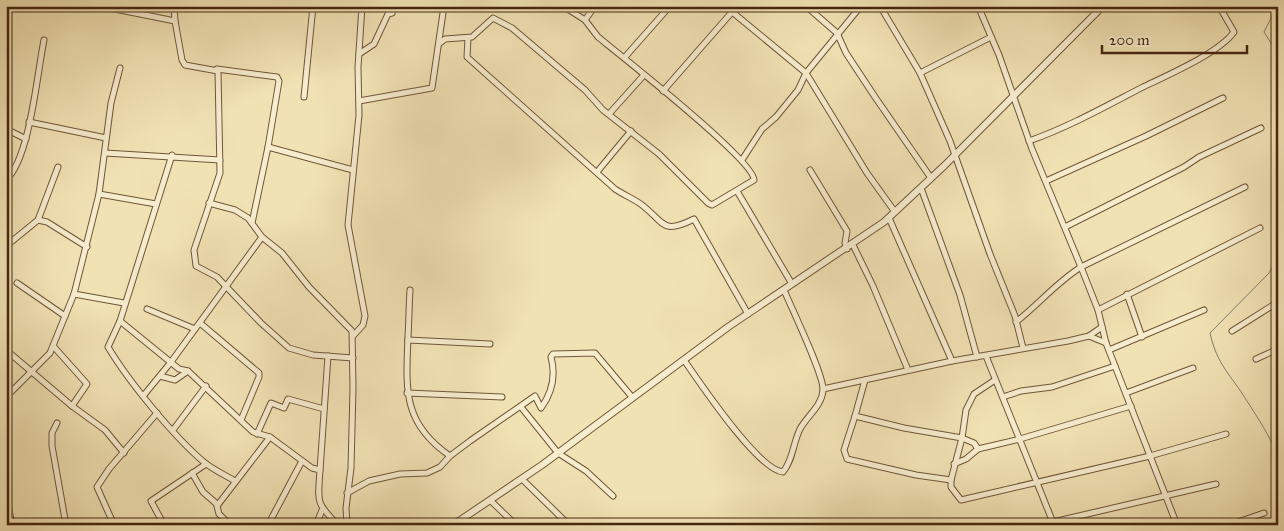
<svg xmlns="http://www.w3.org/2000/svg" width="1284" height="531" font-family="'IM FELL Great Primer',serif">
  <rect width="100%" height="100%" fill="#f1e2b4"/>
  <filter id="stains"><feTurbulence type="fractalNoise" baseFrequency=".004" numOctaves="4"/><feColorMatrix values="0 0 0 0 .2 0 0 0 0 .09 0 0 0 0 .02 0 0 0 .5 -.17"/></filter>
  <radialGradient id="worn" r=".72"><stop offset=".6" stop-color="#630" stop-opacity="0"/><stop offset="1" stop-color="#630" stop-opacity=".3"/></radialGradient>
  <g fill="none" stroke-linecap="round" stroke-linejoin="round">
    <g stroke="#7c7f75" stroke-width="1">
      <path d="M1277,6l-13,26 14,22"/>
      <path d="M1278,155l-2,6 2,34"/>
      <path d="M1278,255l-9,18 -59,60c7,32 21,42 37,68 11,17 23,36 31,54"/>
    </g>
    <defs>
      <g id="minor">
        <path d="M100,6l75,15 7,39 3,5 33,6 2,102 -26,77 2,16 21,11 44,46 28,25 24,7 40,3"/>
        <path d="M174,6l1,15"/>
        <path d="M725,6l81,67 61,100 28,39"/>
        <path d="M806,6l31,27 9,20 29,44 56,81"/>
        <path d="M880,6l40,67 30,68 40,113 25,62 8,32"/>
        <path d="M978,6l21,49 33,94 49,118 17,43 8,33 71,182"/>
        <path d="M585,20l10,-14"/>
        <path d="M6,34v6"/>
        <path d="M468,38l-1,19 148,132c9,6 19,10 27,16 23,18 20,30 52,14l54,95"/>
        <path d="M440,43l5,-4 27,-2 21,-19 19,10 73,62 18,20 56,44 49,49 4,2 42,-25c1,-19 -134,-125 -156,-143l-13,-17 -22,-14"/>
        <path d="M359,54l15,-10 14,-30 4,-1"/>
        <path d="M625,57l45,-51"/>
        <path d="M217,69l60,8 2,4 -11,66"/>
        <path d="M920,73l71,-36"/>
        <path d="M663,91l69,-79"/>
        <path d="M304,97l9,-91"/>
        <path d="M359,101l73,-13 12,-82"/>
        <path d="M609,114l35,-39"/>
        <path d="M29,122l77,16"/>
        <path d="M6,129l20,10"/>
        <path d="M1029,141c40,-14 77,-35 114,-54 25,-12 76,-34 91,-55l-15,-26"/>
        <path d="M105,153l115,7"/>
        <path d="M172,155l-52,166 -12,26c21,35 66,90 97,116 9,7 20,12 30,18"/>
        <path d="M742,160l20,-31 14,-12 22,-27 8,-17 55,-67"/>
        <path d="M810,170l37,61 -2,12 2,6"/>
        <path d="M597,172l34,-41"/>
        <path d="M6,180c24,-22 31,-106 38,-140"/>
        <path d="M1046,181l100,-45 77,-38"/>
        <path d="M921,188l39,107 17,62"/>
        <path d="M737,191l55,93"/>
        <path d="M99,194l57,10"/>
        <path d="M209,203l26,7 13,8 14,19 20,16 27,34 43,44 1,57 -2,80 -5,40 1,17"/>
        <path d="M889,218l63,143"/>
        <path d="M38,220l20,-53"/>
        <path d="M252,223l16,-76 85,23"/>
        <path d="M1065,227l119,-60 15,-10 62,-29"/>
        <path d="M853,245l20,41 35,84"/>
        <path d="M6,246l32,-26 9,2 40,25"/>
        <path d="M17,283l48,33"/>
        <path d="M410,290c-1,15 -1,31 -2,46 -2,53 -6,87 42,120"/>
        <path d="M74,294l50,9"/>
        <path d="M1127,294l15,43"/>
        <path d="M147,309l48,20"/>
        <path d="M1098,310l162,-82"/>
        <path d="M120,321l59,48 9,2"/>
        <path d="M1016,322c23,-18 41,-40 65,-55l164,-80"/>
        <path d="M200,323l59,50v4l-18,43"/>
        <path d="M1232,331l46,-29"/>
        <path d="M353,336l10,-11 2,-9 -17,-91 11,-110 -1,-48 4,-61"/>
        <path d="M1089,336l17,7"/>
        <path d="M408,340l82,4"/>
        <path d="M54,347l33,37 -15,22"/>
        <path d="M6,350l66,56 33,24 19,23"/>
        <path d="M1109,350l95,-40"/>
        <path d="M986,356l68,169"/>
        <path d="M1256,359l22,-10"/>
        <path d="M684,360c16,23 74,110 99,112 10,-12 10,-29 17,-43 7,-13 22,-23 23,-39 1,-15 -32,-83 -39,-100"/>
        <path d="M160,376l15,4 13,-9 65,61 17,5 42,31 8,2c-2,32 -5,32 18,55"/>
        <path d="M865,380l-10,36 49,12 58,10 12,5 4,6 42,-10 111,-33"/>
        <path d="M995,380l-21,14 -8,16 -4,28 -11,42v7l10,13 189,-44 76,-22"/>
        <path d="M823,389l129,-28 116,-20 21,-5 13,-9"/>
        <path d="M407,393l95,4"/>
        <path d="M1126,393l67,-25"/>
        <path d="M144,395l27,-33 91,-125"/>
        <path d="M6,397l44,-44 24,-59 25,-100 12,-91 9,-35"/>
        <path d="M1003,397l18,-6 31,-4 63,-21"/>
        <path d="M521,407l37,46 28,18 27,25"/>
        <path d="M855,416l-11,34 3,9 69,16 35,5"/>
        <path d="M57,423l-5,10v13l14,79"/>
        <path d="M173,430l33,-44"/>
        <path d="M257,434l14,-31 13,5 4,-9 36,10"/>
        <path d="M954,464l12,-5 12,-10"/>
        <path d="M320,470l8,-114"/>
        <path d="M192,473l11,19 15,13"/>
        <path d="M522,479l47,46"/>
        <path d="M347,493l22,-12 31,-7 27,-1 13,-6 10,-11 20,-15 65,-45 6,12c11,-15 15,-32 10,-51l2,-3 42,-1 37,44"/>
        <path d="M6,495l6,30"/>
        <path d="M491,501l25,24"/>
        <path d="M114,525l-17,-38 12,-18 48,-56"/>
        <path d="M164,525l-13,-24 55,-37"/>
        <path d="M230,525l-11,-11 -2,-8 53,-69"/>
        <path d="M268,525l34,-64"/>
        <path d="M316,525l6,-15"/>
        <path d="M1040,525l176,-41"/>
        <path d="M1229,525l35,-12"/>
      </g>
      <path id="tertiary" d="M453,525l89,-60 186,-138 156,-105 60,-56 159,-160"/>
    </defs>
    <use href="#minor" stroke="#705639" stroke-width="7"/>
    <use href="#tertiary" stroke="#705639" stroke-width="8"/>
    <use href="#minor" stroke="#f6ecce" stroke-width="5"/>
    <use href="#tertiary" stroke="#f6ecce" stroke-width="6"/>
  </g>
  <rect width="1284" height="531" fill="none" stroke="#f1e2b4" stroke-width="25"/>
  <rect x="8" y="8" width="1269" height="516" fill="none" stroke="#452710" stroke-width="2.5"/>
  <rect x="12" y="12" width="1259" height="506" fill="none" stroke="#452710"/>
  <path d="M1102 45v8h145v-8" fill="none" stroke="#452710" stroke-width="2.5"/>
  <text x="1109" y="45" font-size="15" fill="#452710" stroke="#f6ecce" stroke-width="4" paint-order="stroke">200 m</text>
  <rect width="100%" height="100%" filter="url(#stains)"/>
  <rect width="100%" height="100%" fill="url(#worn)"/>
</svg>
